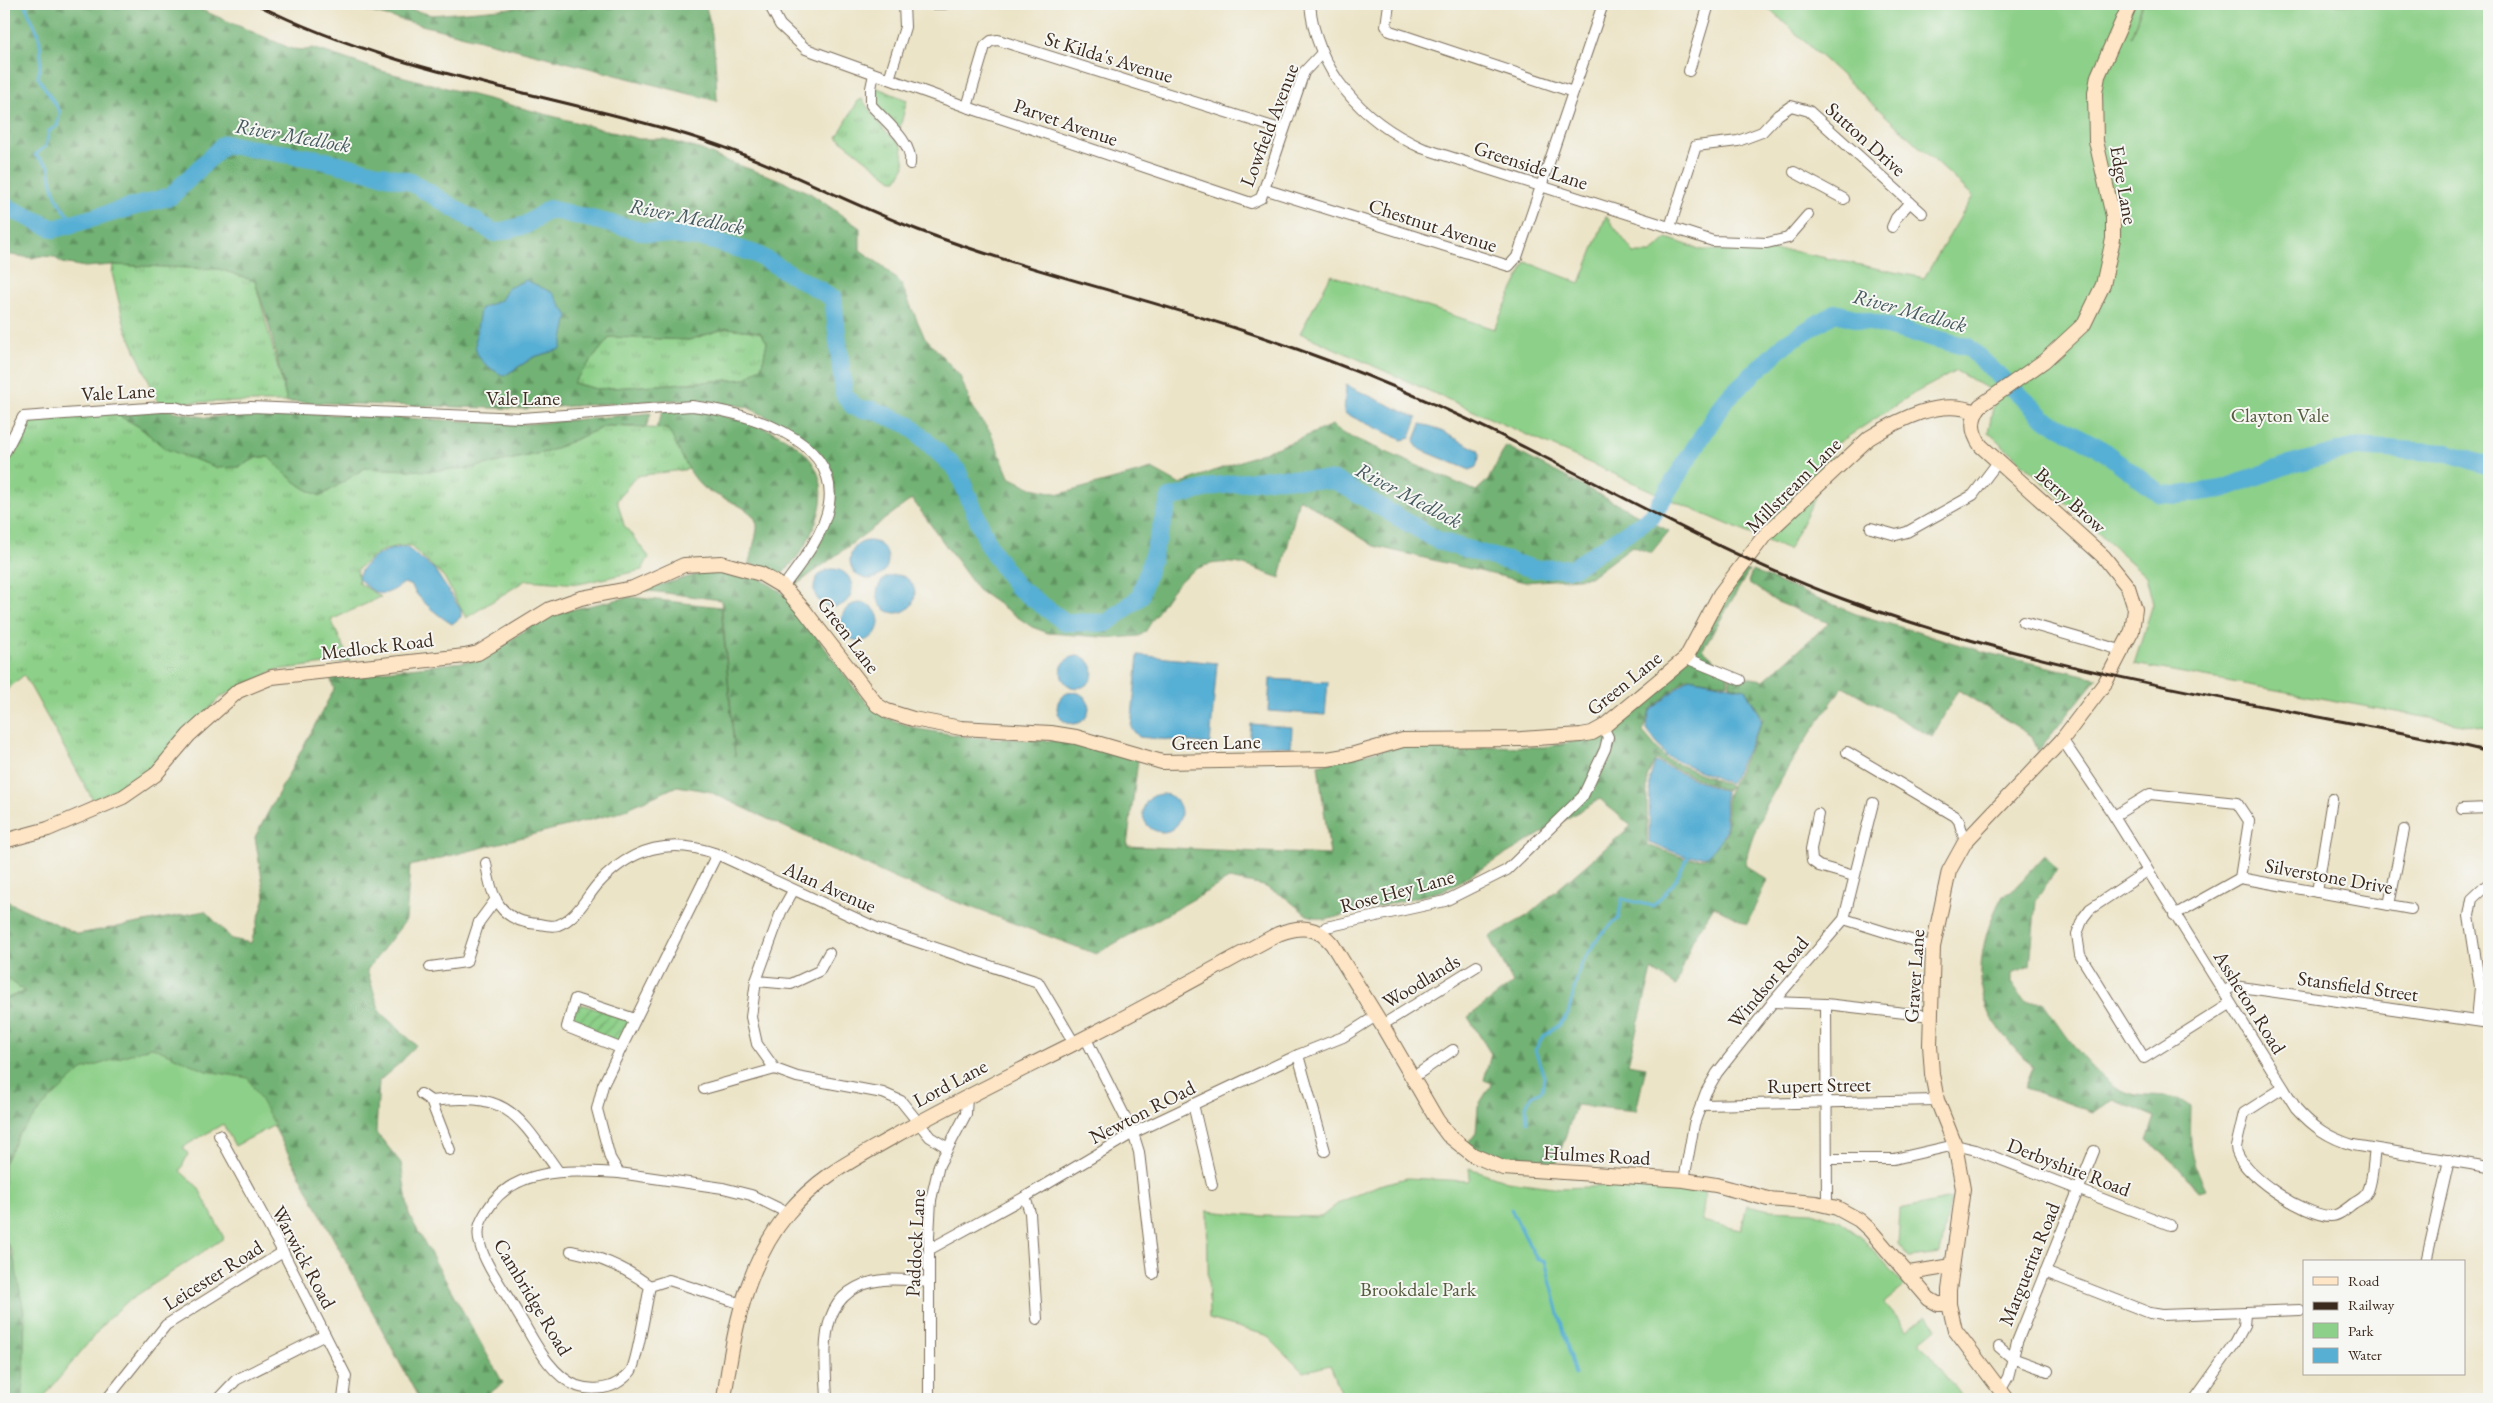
<svg xmlns="http://www.w3.org/2000/svg" width="2493" height="1403" font-family="'EB Garamond',serif">
  <defs>
    <pattern id="grass-tufts" width="24" height="20" patternUnits="userSpaceOnUse" patternTransform="scale(1.25)"><rect width="24" height="20" fill="#8dd089"/><path d="M3 7l-1-3M5 7V3M7 7l1-3M15 17l-1-3M17 17v-4M19 17l1-3" fill="none" stroke="#74a96f"/></pattern>
    <pattern id="forest-firs" width="22" height="20" patternUnits="userSpaceOnUse" patternTransform="scale(1.25)"><rect width="22" height="20" fill="#72b275"/><path d="M5 1l3.5 6h-7zM16 11l3.5 6h-7z" fill="#5f915f"/></pattern>
    <pattern id="garden-furrows" width="10" height="10" patternUnits="userSpaceOnUse" patternTransform="scale(1.25)"><rect width="10" height="10" fill="#8dd089"/><path d="M-1 1l2-2M0 10L10 0M9 11l2-2" fill="none" stroke="#74a96f"/></pattern>
  </defs>
  <rect width="100%" height="100%" fill="#f6f6f2"/>
  <filter id="ink" filterUnits="userSpaceOnUse"><feTurbulence type="fractalNoise" baseFrequency=".02" numOctaves="2"/><feDisplacementMap in="SourceGraphic" scale="10" xChannelSelector="R" yChannelSelector="G"/><feConvolveMatrix kernelMatrix="1 2 1 2 8 2 1 2 1" color-interpolation-filters="sRGB"/></filter>
  <filter id="wash" filterUnits="userSpaceOnUse"><feTurbulence type="fractalNoise" baseFrequency=".0096" numOctaves="4" result="noise"/><feDisplacementMap in="SourceGraphic" scale="20" xChannelSelector="R" yChannelSelector="G"/><feGaussianBlur stdDeviation="1.12" result="paint"/><feColorMatrix in="noise" values="0 0 0 0 0 0 0 0 0 0 0 0 0 0 0 0 0 1.4 0 .05"/><feComposite in="paint" operator="in"/></filter>
  <g filter="url(#wash)">
    <rect width="100%" height="100%" fill="#ece4c7"/>
    <g fill="url(#grass-tufts)" stroke="#647d54">
      <path d="M875,87l32,13 -8,32 -24,-27z"/>
      <path d="M862,99l22,31 18,16 3,20 -8,14h-5l-55,-43 21,-36z"/>
      <path d="M113,265l106,4 36,12 32,121h-129l-33,-75 -13,-54z"/>
      <path d="M727,328l33,4 7,10 -5,24 -17,13 -148,10 -24,-6 37,-46 79,3z"/>
      <path d="M112,412l26,14 28,23 73,18 19,-10h11c15,16 31,32 52,39l44,-28 66,3 39,-3 77,-16 59,-26 62,3 22,40 -54,7 -19,24 7,25 25,32 -7,13 -63,14 -53,-4 -60,38 -22,-41 -34,-31c-24,-1 -36,8 -53,24l2,13 22,14 -50,23 19,41 -74,9 -56,27 -69,75 -58,28 -69,-125 -20,17v-226l28,-49z"/>
      <path d="M4,975l21,17 -21,7z"/>
    </g>
    <g fill="url(#forest-firs)" stroke="#566e4a" fill-rule="evenodd">
      <path d="M4,4h184l104,45 14,1 7,-2 69,23 257,68h25l38,11 22,10 51,18 35,15 50,35v22l24,17 17,17 23,52 36,40 13,34 18,23 18,44 23,11 28,6 92,-25 27,15 118,-44 35,-15 10,8 134,58 12,-11 18,-34 163,85 -18,22 -19,-7 -42,31 -65,5 -151,-36 -75,-48 -19,80c-13,-4 -27,-11 -40,-14 -56,-9 -70,30 -95,68l-6,4 -24,2 -67,-5 -16,-6 -54,-37 -66,-91 -120,89 30,-49 13,-37 -2,-27 -14,-23 -28,-23 -44,-22 -41,-6 -40,-1 -142,9 -237,-7 -18,-77 -14,-44 -36,-12 -106,-4 -28,2 -23,-4 -8,-6 -14,-1 -8,2 -28,-4zM501,300l60,48 -27,9 -30,19 -24,-67zM727,328l33,4 7,10 -5,24 -17,13 -148,10 -24,-6 37,-46 79,3z"/>
      <path d="M340,4h49l43,11 126,-11h147c10,32 11,63 12,97z"/>
      <path d="M168,410l40,8 38,-5 40,-1 239,12 126,-11 -5,14 -40,-1 -59,26 -77,16 -39,3 -66,-3 -44,28c-21,-7 -37,-23 -52,-39h-11l-19,10 -21,1 -52,-19 -28,-23 -26,-14z"/>
      <path d="M663,411c11,0 23,-1 34,0 10,0 20,4 30,6 52,11 112,39 90,102 -8,23 -19,40 -37,57l-31,-13c2,-11 7,-23 8,-34 3,-23 -42,-30 -55,-43 -15,-14 -24,-39 -34,-57l-12,-1z"/>
      <path d="M721,568l37,9 28,18 69,94 14,16 15,12 34,12 50,8 110,5 60,18 -11,86 203,9 -12,-90 85,-20 142,2 54,-10 28,-24 71,-71 45,-72 6,1 -46,78 25,23v12l-41,-6 -37,32 -7,22 23,27 64,27 -4,5 -71,-31 -8,17v68l41,14 17,-1 22,-25v-38l36,-76 -18,-30 -15,-4v-10l34,5 65,-57 -54,-22 -27,-19 4,-11 104,43 136,40 105,24 -59,73 -6,-15 -74,-46 -26,47 -89,-51c-35,52 -86,117 -98,179l22,15 -20,44 -33,-18 -22,35 -16,45 -24,-16 -24,94 18,3 -10,44 -60,-6 -21,62 -60,-7 -29,-14 10,-13 2,-27 14,-23 -8,-3 7,-26 -23,-37 45,-34 -24,-46 38,-21 104,-90 -31,-27 -155,91 -120,30 -18,-5 -21,-17 -22,-12 -35,-7 -133,75 -198,-74 -190,-89 -31,-5 -60,27 -207,53 -4,54 -39,50 13,42 36,33 -15,17 -22,19 -3,51 25,31 8,52 94,168 -21,16h-63l-171,-321 -42,-7 -54,-24 -70,23 -33,30 -30,34 -15,30v-165l21,-7 -21,-17v-75l74,34 127,-23 27,28 19,4 14,-46 -10,-60 79,-148 -4,-12 151,-17 66,-45 82,-18 92,10 14,149 -14,-156 -79,-10z"/>
      <path d="M2045,855l12,14 -21,31 -6,66 -18,7v10l13,19h18c20,29 54,83 89,92 20,5 43,-2 59,13 -1,37 -2,48 15,82l-7,2 -23,-26 -29,-25 8,-23 -41,-17 -21,12 -68,-24 8,-20c-12,-14 -37,-39 -44,-54 -17,-38 -5,-85 14,-119l8,-3z"/>
      <path d="M4,1238c26,47 20,108 19,161h-19z"/>
    </g>
    <g fill="#8dd089" stroke="#647d54">
      <path d="M1764,4h378l-11,33 12,-33h346v725l-355,-65 19,-60 -7,-28 -158,-144 8,-39 -40,-22 -43,23 -78,51 -23,59 -24,46 -87,-37 -401,-180 31,-58 163,54 32,-67 54,21 26,-67 28,37h17l16,-15 35,12 90,1 132,27 49,-82z"/>
      <path d="M152,1047l54,24 42,7 27,47 -40,21 -12,-22 -40,23 5,7 -8,17 18,16 26,51 -96,63 -21,19 -65,79h-19l2,-82 -12,-64 -9,-15v-74l15,-30 30,-34 33,-30z"/>
      <path d="M1469,1168l38,13 54,7 54,-2 90,6 -3,29 39,9 6,-25 23,5 42,2 26,8 22,16 45,50 -21,17 23,27 20,-15 10,13 -17,14 44,57h-620l-14,-34 -27,7 -37,-37 -57,-16 -2,-108 55,5 59,1 19,-15 39,-17 28,-7 61,3 2,-3z"/>
      <path d="M1951,1198l-11,56 -30,4 -12,-14 2,-35z"/>
    </g>
    <path fill="url(#garden-furrows)" stroke="#647d54" d="M575,1005h9l48,16 -13,24 -47,-20z"/>
    <g fill="#57afd4" stroke="#496c79">
      <path d="M526,280l27,13 15,23 -7,33 -27,8 -30,19c-38,-20 -29,-29 -24,-67l21,-9 7,-12z"/>
      <path d="M1346,385l71,33 -7,20 -8,2 -58,-27z"/>
      <path d="M1421,424l12,3 45,23 2,5 -4,12 -6,3 -51,-21 -5,-7z"/>
      <circle cx="869" cy="560" r="19"/>
      <path d="M406,547l28,22 27,41v7l-9,7c-12,-7 -36,-26 -40,-38l-8,-3c-21,16 -28,13 -46,-5 6,-20 29,-30 48,-31z"/>
      <circle cx="833" cy="588" r="19"/>
      <circle cx="896" cy="594" r="19"/>
      <circle cx="860" cy="622" r="19"/>
      <path d="M1138,655l79,8 -7,81 -71,-7 -8,-9z"/>
      <circle cx="1077" cy="672" r="16"/>
      <path d="M1689,678l56,11 17,31 -32,64 -64,-28 -20,-27 4,-18z"/>
      <path d="M1270,679l58,3 -3,33 -57,-4z"/>
      <circle cx="1073" cy="708" r="16"/>
      <path d="M1251,724l41,3 -1,20 -42,-3z"/>
      <path d="M1655,762l70,30 1,40 -18,24 -20,1 -39,-14 1,-65z"/>
      <circle cx="1162" cy="813" r="19"/>
    </g>
    <g fill="none" stroke-linecap="round" stroke-linejoin="round">
      <g stroke="#57afd4" stroke-width="3">
        <path d="M26,4c1,10 5,13 9,22 7,16 7,35 3,51l22,35 -3,14 -8,5 -3,15 -11,9 14,11c3,24 8,40 27,57"/>
        <path d="M1527,1122l-1,-17 7,-10 9,-5 2,-13 -9,-27 7,-12 17,-13 9,-11 12,-48 21,-32 17,-15 4,-20 31,7 20,-22 15,-27"/>
        <path d="M1511,1209l25,49 9,3 30,114"/>
      </g>
      <path stroke="#57afd4" stroke-width="18" d="M4,206l50,23 117,-33 53,-52 93,15 94,23 84,51 31,-8 23,-16 97,23 61,7 49,15 77,44 11,96 9,12 8,3 12,1 36,15 48,45 33,78 26,38 49,36 42,1 33,-26 30,-99 46,-12 60,-8 60,3 103,60 95,28 39,-1 79,-52 72,-115 62,-58 49,-30 133,34 77,72 53,28 62,47 18,1 44,-6 63,-23 71,-19 92,6 41,13"/>
    </g>
  </g>
  <g filter="url(#ink)">
    <g fill="none" stroke-linecap="round" stroke-linejoin="round">
      <defs>
        <g id="street">
          <path d="M769,4l11,21 26,24 161,58 284,96 10,-5 43,-126 17,-18"/>
          <path d="M933,4h12"/>
          <path d="M1310,4c6,67 52,117 112,144l291,93 54,2 21,-5 20,-23"/>
          <path d="M1389,4l-3,22 4,5 183,61"/>
          <path d="M1689,71l20,-67"/>
          <path d="M874,74l-3,14v17c13,15 43,38 39,59"/>
          <path d="M889,79l16,-52 -1,-23"/>
          <path d="M967,107l18,-61 6,-5 7,-1 285,90"/>
          <path d="M1794,172l50,27"/>
          <path d="M1264,189l245,77 8,-9 86,-253"/>
          <path d="M1670,227l26,-81 42,-5 24,-9 16,-17 13,-9 18,5 113,102"/>
          <path d="M1892,227l4,-9 14,-16"/>
          <path d="M4,454l19,-37 139,-10h13l13,4 63,-4 271,11 170,-12c50,6 147,30 137,98 -5,31 -28,59 -46,83"/>
          <path d="M1871,528l25,7 11,-3 66,-37 25,-33"/>
          <path d="M2023,622l101,29"/>
          <path d="M1686,658l54,22"/>
          <path d="M2061,741l5,4 48,71 182,292c17,19 33,30 57,37l136,22"/>
          <path d="M1847,752l108,64 4,5 6,21"/>
          <path d="M2462,809l27,-1"/>
          <path d="M1818,814l-7,35 1,12 7,5 35,10"/>
          <path d="M2114,816l36,-22 87,9 12,18 -9,57 -66,37"/>
          <path d="M486,863c5,35 14,59 53,61 5,1 14,3 19,1 19,-7 27,-26 39,-40 34,-38 73,-48 120,-31"/>
          <path d="M2147,871l-57,38 -7,9 -6,16 3,21 64,103 86,-54"/>
          <path d="M2240,878l171,31"/>
          <path d="M793,891l-12,21 -25,69 -5,36 6,27 18,25 22,8 86,16 18,8 29,36 18,11"/>
          <path d="M2317,892l15,-93"/>
          <path d="M2389,905l15,-75"/>
          <path d="M1844,919l89,28"/>
          <path d="M1322,933l4,-6 119,-26 62,-31 76,-74 22,-47 3,-12 -5,-10"/>
          <path d="M430,967l36,-5 13,-40 17,-23"/>
          <path d="M756,981l35,3 28,-13 10,-18"/>
          <path d="M2223,992l11,-6 255,37"/>
          <path d="M1773,1002l53,2 105,12"/>
          <path d="M1826,1004l1,201"/>
          <path d="M2477,1021l3,-34 -11,-71 3,-17 17,-16"/>
          <path d="M1382,1025l95,-59"/>
          <path d="M1085,1037l48,96 6,19 14,122"/>
          <path d="M620,1048l-53,-21 8,-28 60,20"/>
          <path d="M1298,1055l27,96"/>
          <path d="M1412,1078l41,-28"/>
          <path d="M2283,1088l-39,25 -8,34c0,25 71,70 95,69 8,0 16,-8 23,-13 6,-3 11,-6 14,-12 5,-12 5,-29 7,-42"/>
          <path d="M704,1089l71,-20"/>
          <path d="M421,1094l10,7 19,49"/>
          <path d="M431,1101c77,-9 85,11 127,70"/>
          <path d="M1193,1104l19,81"/>
          <path d="M1701,1105l236,-5"/>
          <path d="M219,1135l64,117 63,124 -3,23"/>
          <path d="M1828,1159h66l61,-14 21,5 194,75"/>
          <path d="M619,1173c-45,-2 -104,-8 -131,36 -8,12 -12,21 -8,35 5,22 27,50 38,70 15,24 30,60 59,72 11,4 29,4 40,-3 4,-2 11,-8 14,-12 6,-9 16,-71 19,-85l19,-6 73,24"/>
          <path d="M1684,1180l10,-56 12,-32 11,-19 56,-71 71,-83 29,-116"/>
          <path d="M1025,1197l5,16 7,106"/>
          <path d="M788,1213l-37,-18 -28,-7 -104,-15 -9,-15 -13,-49 6,-24 114,-231 162,75 159,53 36,61"/>
          <path d="M930,1249l95,-52 108,-64 165,-78 45,-18 33,-21"/>
          <path d="M571,1251c30,6 55,17 79,35"/>
          <path d="M2426,1262l23,-102"/>
          <path d="M2045,1272l105,41 12,2 138,-5"/>
          <path d="M1999,1347l13,11 36,13"/>
          <path d="M2000,1391l8,-14 9,-35 77,-191"/>
          <path d="M107,1399l59,-74 117,-73"/>
          <path d="M218,1399l18,-19 89,-45"/>
          <path d="M827,1399c-2,-49 -12,-111 56,-119 14,-2 31,1 46,2"/>
          <path d="M929,1399v-163l2,-36 8,-35 27,-51 1,-18"/>
          <path d="M2195,1399l40,-56 9,-17 1,-12"/>
        </g>
        <g id="secondary">
          <path d="M4,841l44,-12 75,-32 32,-22 34,-40 49,-44 34,-14 193,-21 13,-3 72,-44 31,-11 52,-10 51,-23 37,-2 40,11 22,13 21,23 73,95 10,6 26,8 48,9 90,5 25,4 86,25 165,-3 24,-4 52,-15 118,-1 60,-4 11,-2 11,-6 83,-69 34,-64 45,-59 104,-97c29,-18 72,-41 106,-26"/>
          <path d="M1909,1273l43,-7"/>
          <path d="M724,1399c9,-65 21,-134 64,-186 31,-37 65,-53 105,-76 58,-33 118,-62 178,-92 70,-35 138,-74 207,-111 22,-8 38,-9 54,10l50,81 55,95 11,15 25,20 30,13 181,12 32,5 52,14 48,4 21,5 22,12 11,10 59,69 9,5h11"/>
          <path d="M2007,1399l-52,-69 -6,-26v-14l14,-101 -8,-44 -18,-45 -5,-26 -2,-29 3,-98 16,-76 16,-29 96,-101 44,-58 27,-52 3,-22 -7,-22 -24,-30 -123,-111c-10,-14 -11,-26 -1,-40l64,-45 40,-37 19,-39 10,-46v-23l-17,-75 -1,-48 3,-17 32,-72"/>
        </g>
      </defs>
      <use href="#street" stroke="#796b59" stroke-width="12"/>
      <use href="#secondary" stroke="#796b59" stroke-width="16"/>
      <use href="#street" stroke="#fff" stroke-width="10"/>
      <use href="#secondary" stroke="#fde5c5" stroke-width="14"/>
      <path stroke="#3b2a1e" stroke-width="3" d="M256,4c136,69 287,88 431,131 80,24 153,65 231,95 106,40 221,66 329,102 98,32 193,72 285,119 102,51 203,108 311,148 149,55 304,85 460,115 62,12 125,22 186,38"/>
    </g>
  </g>
  <g text-anchor="middle" dominant-baseline="central" stroke-width="4" stroke-linejoin="round" paint-order="stroke">
    <g font-size="20" fill="#3b2a1e" stroke="#f6f6f2">
      <text transform="translate(1109 57) rotate(17)">St Kilda's Avenue</text>
      <text transform="translate(1066 122) rotate(19)">Parvet Avenue</text>
      <text transform="translate(1269 125) rotate(-69)">Lowfield Avenue</text>
      <text transform="translate(1866 139) rotate(42)">Sutton Drive</text>
      <text transform="translate(1531 165) rotate(18)">Greenside Lane</text>
      <text transform="translate(2124 185) rotate(80)">Edge Lane</text>
      <text transform="translate(1433 225) rotate(18)">Chestnut Avenue</text>
      <text transform="translate(118 392) rotate(-3)">Vale Lane</text>
      <text x="523" y="398">Vale Lane</text>
      <text transform="translate(1793 485) rotate(-45)">Millstream Lane</text>
      <text transform="translate(2071 500) rotate(42)">Berry Brow</text>
      <text transform="translate(849 635) rotate(53)">Green Lane</text>
      <text transform="translate(377 646) rotate(-7)">Medlock Road</text>
      <text transform="translate(1624 683) rotate(-39)">Green Lane</text>
      <text transform="translate(1216 742) rotate(-1)">Green Lane</text>
      <text transform="translate(2329 876) rotate(10)">Silverstone Drive</text>
      <text transform="translate(830 887) rotate(24)">Alan Avenue</text>
      <text transform="translate(1397 891) rotate(-15)">Rose Hey Lane</text>
      <text transform="translate(1914 976) rotate(-86)">Graver Lane</text>
      <text transform="translate(1421 981) rotate(-31)">Woodlands</text>
      <text transform="translate(1768 982) rotate(-50)">Windsor Road</text>
      <text transform="translate(2358 986) rotate(8)">Stansfield Street</text>
      <text transform="translate(2250 1002) rotate(58)">Assheton Road</text>
      <text transform="translate(950 1083) rotate(-28)">Lord Lane</text>
      <text transform="translate(1819 1085) rotate(-1)">Rupert Street</text>
      <text transform="translate(1142 1112) rotate(-27)">Newton ROad</text>
      <text transform="translate(1597 1155) rotate(3)">Hulmes Road</text>
      <text transform="translate(2069 1167) rotate(21)">Derbyshire Road</text>
      <text transform="translate(915 1243) rotate(-87)">Paddock Lane</text>
      <text transform="translate(304 1257) rotate(62)">Warwick Road</text>
      <text transform="translate(2029 1264) rotate(-68)">Marguerita Road</text>
      <text transform="translate(213 1275) rotate(-32)">Leicester Road</text>
      <text transform="translate(533 1297) rotate(59)">Cambridge Road</text>
    </g>
    <g font-size="20" fill="#545c3e" stroke="#f6f6f2">
      <text x="2280" y="415">Clayton Vale</text>
      <text x="1418" y="1289">Brookdale Park</text>
    </g>
    <g font-size="21" font-style="italic" fill="#45595e" stroke="#f6f6f2">
      <text transform="translate(293 135) rotate(10)">River Medlock</text>
      <text transform="translate(687 216) rotate(11)">River Medlock</text>
      <text transform="translate(1910 310) rotate(15)">River Medlock</text>
      <text transform="translate(1409 495) rotate(28)">River Medlock</text>
    </g>
  </g>
  <rect width="2493" height="1403" fill="none" stroke="#f6f6f2" stroke-width="20"/>
  <rect x="2303" y="1260" width="162" height="115" fill="#f6f6f2" stroke="#aba49d"/>
  <rect x="2313" y="1277" width="25" height="8" fill="#fde5c5" stroke="#aba49d"/>
  <text x="2348" y="1286" font-size="15" fill="#3b2a1e">Road</text>
  <rect x="2313" y="1302" width="25" height="8" fill="#3b2a1e" stroke="#aba49d"/>
  <text x="2348" y="1310" font-size="15" fill="#3b2a1e">Railway</text>
  <rect x="2313" y="1323" width="25" height="15" fill="#8dd089" stroke="#aba49d"/>
  <text x="2348" y="1336" font-size="15" fill="#3b2a1e">Park</text>
  <rect x="2313" y="1348" width="25" height="15" fill="#57afd4" stroke="#aba49d"/>
  <text x="2348" y="1360" font-size="15" fill="#3b2a1e">Water</text>
</svg>
